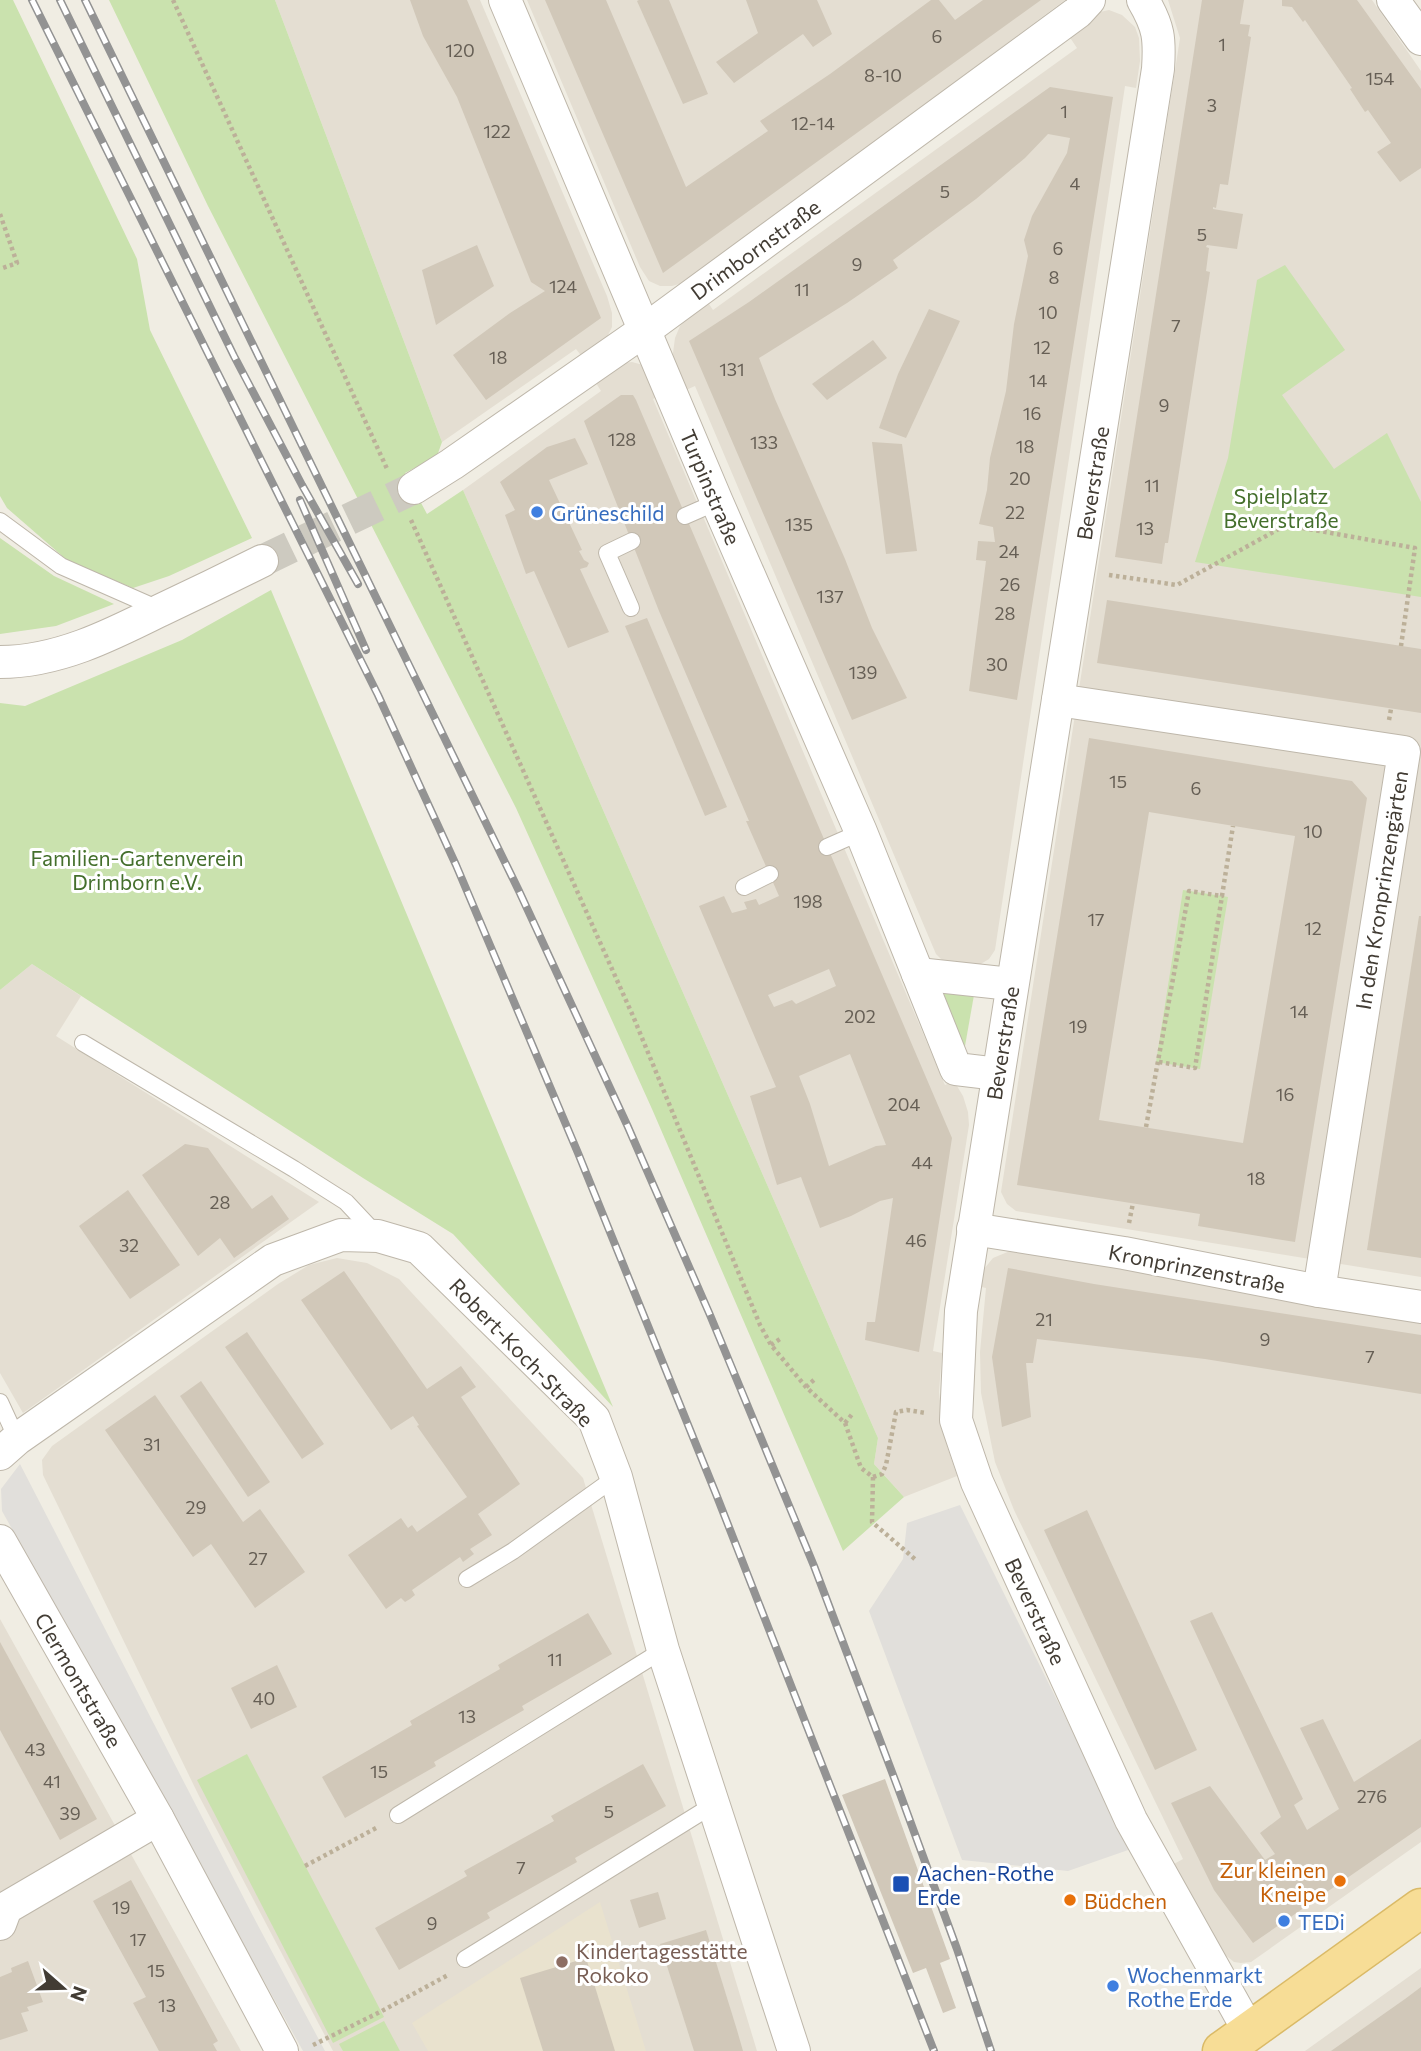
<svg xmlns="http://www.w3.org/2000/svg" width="1421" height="2051" font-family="Commissioner,sans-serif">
  <rect width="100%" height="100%" fill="#f0ede3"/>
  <g fill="#e4ded2">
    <path d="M275,0h205l127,296 5,17v14l-6,12 -23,19 -7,-9 -134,93z"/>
    <path d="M527,0h538l-379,282 -14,4h-12l-11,-5 -9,-14z"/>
    <path d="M1168,0h204l49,71v1206l-405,-66 -9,-7 -6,-12 179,-1154z"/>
    <path d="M1109,10l13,5 13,12 4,11 1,23 -4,27 -11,-2 -130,864 -6,9 -10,6 -35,-3 -8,-8 -241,-568 -9,4 -12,-23 -1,-14 2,-15 5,-12 10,-12 17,-13 6,9 364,-262 -8,-12 31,-24z"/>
    <path d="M632,362l11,3 20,28 -10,6 292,686 9,-4 9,15 5,16 1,13 -36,226 9,2 -3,39 3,26 5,28 10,30 -53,21 -30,-33 4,-26 -415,-948 138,-99 -5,-8 28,-20z"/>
    <path d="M32,964l49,32 -25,40 263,166 -296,211 -23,-40v-383z"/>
    <path d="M1026,1250l395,63v529l-170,120 -10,1 -7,-1 -10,-8 -52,-89 11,-6 -169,-349 -19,-48 -14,-69 -1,-41 6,-64 -9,-2 7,-17 9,-11 17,-7z"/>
    <path d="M337,1258l30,5 32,16 184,199 174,573h-424l-134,-255 -156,-321 -1,-15 10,-14 226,-162 31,-19z"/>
    <path d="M0,1619l132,237 109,195h-241z"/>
    <path d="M1421,1968v83h-116z"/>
  </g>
  <path fill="#e9e2ce" d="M600,1902l46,149h-218l-16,-28z"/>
  <g fill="#cae2ae">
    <path d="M0,0h13l124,259 13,71 102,208 -83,38 -36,12 -65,-27 -61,-53 -7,-12z"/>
    <path d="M109,0h166l167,442 -5,14 -32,17 22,41 36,-24 415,948 -4,26 30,33 -61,54 -191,-442 -136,-301 -308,-602z"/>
    <path d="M1285,265l60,85 -63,45 52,74 53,-36 34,69v95l-226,-35 33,-104 29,-178z"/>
    <path d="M0,538l54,38 60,28 -58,22 -56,8z"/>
    <path d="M271,590l342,817 -160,-173 -90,-56 -331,-214 -32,26v-287l25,3 157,-66z"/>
    <path d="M1183,890l45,7 -28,172 -44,-7z"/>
    <path d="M941,991l33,4 -9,51 -4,-1z"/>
    <path d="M247,1754l137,263 -51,26 -136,-263z"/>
    <path d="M384,2021l16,30h-57l-4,-7z"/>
  </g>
  <g fill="#e1dfdb">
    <path d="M20,1464l233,452 72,135h-22l-301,-540 -1,-22z"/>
    <path d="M960,1505l171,344 -63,22 -106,-11 -93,-249 34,-52 4,-36z"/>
  </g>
  <g fill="#d1c8b9" fill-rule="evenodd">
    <path d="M410,0h57l134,318 -115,82 -33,-45 57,-42 35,-22 -14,-9 -74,-185 -34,-61z"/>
    <path d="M545,0h61l80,187 82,-56 -8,-10 70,-47 101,-74h8l16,20 28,-20h58l-378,273z"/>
    <path d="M639,0h30l39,94 -25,10 -46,-103z"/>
    <path d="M746,0h71l15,34 -19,13 -10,-13 -69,49 -18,-21 42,-29z"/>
    <path d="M1202,0h42l-4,24 10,1 -2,11 3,1 -23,148 -8,-1 -4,24 -3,-1v2l30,5 -6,35 -30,-4 -1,2 3,1 -3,23 4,1 -42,271h-3l-3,21 -47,-7z"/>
    <path d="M1282,0h75l64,89v79l-21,14 -23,-30 14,-9 -23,-33 -3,2 -15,-23 2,-1 -47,-68 -2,2 -11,-15 -10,-1z"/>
    <path d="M1050,87l63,10 -96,603 -48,-9 17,-130 -10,-1 2,-19 17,1 -2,-15 -14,-3 8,-34 3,-32 16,-67 8,-67 14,-68 -4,-16 8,-24 35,-63 3,-15 -22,-4 -23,24 -49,41 -83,61 5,8 -51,35 -88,55 16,41 70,160 27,69 35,70 -55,22 -163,-379 60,-39z"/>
    <path d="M477,245l17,41 -58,39 -14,-55z"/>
    <path d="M929,309l31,12 -54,117 -27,-10 19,-54z"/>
    <path d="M873,340l14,18 -60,42 -15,-16z"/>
    <path d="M621,395h12l3,5 316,738 -33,214 -54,-12 2,-18h8l18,-124 -13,3 -29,15 -31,12 -19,-51 -24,8 -27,-89 26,-9 -77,-181 25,-10 8,17 15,-4 -3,-7 12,-3 3,6 20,-9 -33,-75h3l-90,-210 -75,-190zM829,969l7,17 -40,18 -4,-4 -18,7 -6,-12zM850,1054l36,91 -10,1 -47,20 -19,-62 -11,-28z"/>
    <path d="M575,438l13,26 -39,16 33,70 -3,1 5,9 5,3 -2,4 -7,2 29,63 -41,16 -34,-77 -8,3 -21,-59 10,-5 -15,-28 47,-35z"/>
    <path d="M872,442l30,2 15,107 -31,3z"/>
    <path d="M1107,600l314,49v64l-324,-50z"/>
    <path d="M647,618l80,189 -22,9 -80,-190z"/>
    <path d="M1089,738l263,43 15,17 -72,444 -97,-16 2,-12 -183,-29zM1149,812l146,24 -52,307 -144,-23z"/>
    <path d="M1419,916h2v342l-54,-8z"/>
    <path d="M185,1144l23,4 44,61 20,-14 17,24 -55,39 -14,-20 -22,18 -56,-81z"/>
    <path d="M128,1190l52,75 -50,34 -51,-73z"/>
    <path d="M1008,1268l86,16 327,51v59l-216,-35 -168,-20 -4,24h-7l5,54 -29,10 -10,-70z"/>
    <path d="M344,1271l83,118 34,-23 15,21 -15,10 59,87 -42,30 14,21 -22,14 4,5 -11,8 -3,-5 -48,33 3,5 -5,4 -5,3 -4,-4 -15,11 -38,-54 53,-37 7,10 4,-3 5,7 50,-35 -50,-71 2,-1 -6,-9 -22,14 -90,-130z"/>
    <path d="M247,1332l77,112 -22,15 -77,-112z"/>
    <path d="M201,1381l69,101 -22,15 -68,-101z"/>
    <path d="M155,1395l88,127 17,-13 45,63 -50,36 -44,-64 -18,13 -88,-127z"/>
    <path d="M1087,1510l110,240 -42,20 -111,-240z"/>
    <path d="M1212,1612l91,187 -9,6 13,25 32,-21 -39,-81 23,-9 31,63 67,-43v88l-168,116 -39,-53 -43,-87 39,-17 55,74 10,-6 -15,-21 21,-16 -91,-196z"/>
    <path d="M588,1613l24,41 -90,52 2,4 -90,52 2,4 -91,52 -23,-41 90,-52 -2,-4 90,-52 -2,-4z"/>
    <path d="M0,1642l97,177 -37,21 -60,-110z"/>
    <path d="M277,1665l20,42 -46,22 -20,-41z"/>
    <path d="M643,1764l23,42 -91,52 2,4 -90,51 3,5 -91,52 -24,-42 92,-52 -3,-5 90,-50 -3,-5z"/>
    <path d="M885,1779l65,180 -10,4 16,45 -13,5 -17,-45 -13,5 -71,-178z"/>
    <path d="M131,1880l87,161 -5,3 4,7h-58l-26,-48 13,-6 -53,-96z"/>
    <path d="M658,1892l8,27 -27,9 -9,-28z"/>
    <path d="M706,1930l31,100 6,21h-49l-34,-107z"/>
    <path d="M586,1958l29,93h-72l-23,-73z"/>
    <path d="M28,1961l15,41 -16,5 2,4 -8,2 7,18 -28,9v-63l12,-5 -1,-4z"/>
    <path d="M1421,1987v64h-90l74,-52z"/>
  </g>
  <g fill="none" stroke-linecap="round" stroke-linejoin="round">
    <path stroke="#cdcac0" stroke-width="32" stroke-dasharray="32 16" stroke-linecap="butt" d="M262,561l152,-73"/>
    <defs>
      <g id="service">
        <path d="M685,516l32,-14"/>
        <path d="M0,521l61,45 100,44"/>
        <path d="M631,608l-24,-55 25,-12"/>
        <path d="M827,847l34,-15"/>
        <path d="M744,887l26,-13"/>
        <path d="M83,1043l211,126 52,33 30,32"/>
        <path d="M0,1402l17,37"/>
        <path d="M467,1579l46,-28 103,-74"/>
        <path d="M398,1815l265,-165"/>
        <path d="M465,1959l248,-154"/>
      </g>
      <g id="minor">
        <path d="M505,0l212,502 144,330 95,237 42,5"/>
        <path d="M1143,0c16,27 17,39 15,69l-197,1242 -5,109 21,62 154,338 118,211"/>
        <path d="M1393,0l28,39"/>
        <path d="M414,488l38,-24 193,-134 433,-318 11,-12"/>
        <path d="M0,662c57,0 109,-26 159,-51 34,-16 69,-33 103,-50"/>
        <path d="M1058,700l346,52 -85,539"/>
        <path d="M918,974l93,10"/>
        <path d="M973,1229l151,24 195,38 102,16"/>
        <path d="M0,1454l17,-15 256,-179 68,-25 37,1 41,12 175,171 22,58 47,173 131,401"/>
        <path d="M0,1541l158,278 124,232"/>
        <path d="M0,1924l6,-16 152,-89"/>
      </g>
      <path id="primary" d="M1222,2051l199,-143"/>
    </defs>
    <use href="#service" stroke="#beb7aa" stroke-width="18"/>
    <use href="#minor" stroke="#beb7aa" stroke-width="34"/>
    <use href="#primary" stroke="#daba67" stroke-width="41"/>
    <g stroke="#bcb099" stroke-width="4.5" stroke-dasharray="3.5 3.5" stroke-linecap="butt">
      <path d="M173,0l215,471"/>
      <path d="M0,214l17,49 -17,6"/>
      <path d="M411,520l222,496 127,309 11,20 35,42 39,36 16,45 12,9"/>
      <path d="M1109,575l68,10 109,-60 129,23 -14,98"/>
      <path d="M1389,720l2,-11"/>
      <path d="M1159,1062l36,6 27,-172"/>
      <path d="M1146,1127l43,-236 33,5 11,-70"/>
      <path d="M1129,1223l4,-20"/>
      <path d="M771,1345l9,-6"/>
      <path d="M806,1387l9,-8"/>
      <path d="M845,1423l8,-10"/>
      <path d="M873,1477l9,-3 4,-9 10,-53 11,-2 19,3"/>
      <path d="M873,1477l-1,45 44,38"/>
      <path d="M305,1866l73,-39"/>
      <path d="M313,2045l67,-33 68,-37"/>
    </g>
    <use href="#service" stroke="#fff" stroke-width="16"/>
    <use href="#minor" stroke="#fff" stroke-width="32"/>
    <use href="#primary" stroke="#f7dd96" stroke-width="38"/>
    <defs>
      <g id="rail">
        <path d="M32,0l346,695 78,170 122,288 138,341 218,557"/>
        <path d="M60,0l174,356 68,129 56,99"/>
        <path d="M85,0l434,891 109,236 82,188 104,251 84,222 59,161 34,102"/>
        <path d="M300,500l66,150"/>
      </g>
    </defs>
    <use href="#rail" stroke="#939393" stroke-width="8"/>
    <use href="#rail" stroke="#fff" stroke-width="5" stroke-dasharray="16" stroke-linecap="butt"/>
  </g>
  <g fill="#3f7fe0" stroke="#fff" stroke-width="2.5">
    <circle cx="537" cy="512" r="7"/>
    <circle cx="1284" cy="1921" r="7"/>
    <circle cx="1113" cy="1986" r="7"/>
  </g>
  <g fill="#e8710a" stroke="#fff" stroke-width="2.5">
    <circle cx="1340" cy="1881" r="7"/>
    <circle cx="1070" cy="1900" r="7"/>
  </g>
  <rect fill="#1a4fb4" stroke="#fff" stroke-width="2.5" x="892" y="1875" width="18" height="18" rx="3.5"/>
  <circle fill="#8d6e63" stroke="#fff" stroke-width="2.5" cx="562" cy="1962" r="7"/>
  <g text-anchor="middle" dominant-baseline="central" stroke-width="6" stroke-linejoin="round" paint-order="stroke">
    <g font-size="18" fill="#665f55">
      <text x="937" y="36">6</text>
      <text x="1222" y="44">1</text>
      <text x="460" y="50">120</text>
      <text x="883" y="75">8-10</text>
      <text x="1380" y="78">154</text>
      <text x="1212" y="105">3</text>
      <text x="1064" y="111">1</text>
      <text x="813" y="123">12-14</text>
      <text x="497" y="131">122</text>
      <text x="1075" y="183">4</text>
      <text x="945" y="191">5</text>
      <text x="1202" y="234">5</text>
      <text x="1058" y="248">6</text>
      <text x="857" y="264">9</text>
      <text x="1054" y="277">8</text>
      <text x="563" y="286">124</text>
      <text x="802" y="289">11</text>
      <text x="1048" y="312">10</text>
      <text x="1176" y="325">7</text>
      <text x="1042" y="347">12</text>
      <text x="498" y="357">18</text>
      <text x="732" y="369">131</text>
      <text x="1038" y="380">14</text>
      <text x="1164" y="405">9</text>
      <text x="1032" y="413">16</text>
      <text x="622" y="439">128</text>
      <text x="764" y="442">133</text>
      <text x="1025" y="446">18</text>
      <text x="1020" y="478">20</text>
      <text x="1152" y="485">11</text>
      <text x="1015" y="512">22</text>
      <text x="799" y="524">135</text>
      <text x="1145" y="528">13</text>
      <text x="1009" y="551">24</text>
      <text x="1010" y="584">26</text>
      <text x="830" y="596">137</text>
      <text x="1005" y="613">28</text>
      <text x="997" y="664">30</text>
      <text x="863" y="672">139</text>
      <text x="1118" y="781">15</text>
      <text x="1196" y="788">6</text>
      <text x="1313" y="831">10</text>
      <text x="808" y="901">198</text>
      <text x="1096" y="919">17</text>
      <text x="1313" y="928">12</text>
      <text x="1299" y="1011">14</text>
      <text x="860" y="1016">202</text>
      <text x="1078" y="1026">19</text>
      <text x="1285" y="1094">16</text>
      <text x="904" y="1104">204</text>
      <text x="922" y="1162">44</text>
      <text x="1256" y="1178">18</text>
      <text x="220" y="1202">28</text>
      <text x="916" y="1240">46</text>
      <text x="129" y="1245">32</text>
      <text x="1044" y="1319">21</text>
      <text x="1265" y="1339">9</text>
      <text x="1370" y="1356">7</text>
      <text x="152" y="1444">31</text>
      <text x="196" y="1507">29</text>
      <text x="258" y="1558">27</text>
      <text x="555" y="1659">11</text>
      <text x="264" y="1698">40</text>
      <text x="467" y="1716">13</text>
      <text x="35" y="1749">43</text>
      <text x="379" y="1771">15</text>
      <text x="52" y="1781">41</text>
      <text x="1372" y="1796">276</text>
      <text x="609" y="1811">5</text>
      <text x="70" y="1813">39</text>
      <text x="521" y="1867">7</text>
      <text x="121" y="1907">19</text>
      <text x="432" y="1923">9</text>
      <text x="138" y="1939">17</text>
      <text x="156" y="1970">15</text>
      <text x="167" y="2005">13</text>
    </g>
    <g font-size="21" fill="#423c34" stroke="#fff">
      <text transform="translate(755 249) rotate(-36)">Drimbornstraße</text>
      <text transform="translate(1092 483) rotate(-81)">Beverstraße</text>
      <text transform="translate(711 487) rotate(67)">Turpinstraße</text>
      <text transform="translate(1381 890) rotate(-81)">In den Kronprinzengärten</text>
      <text transform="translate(1002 1043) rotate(-81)">Beverstraße</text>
      <text transform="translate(1197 1268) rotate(11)">Kronprinzenstraße</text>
      <text transform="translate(522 1352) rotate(46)">Robert-Koch-Straße</text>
      <text transform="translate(1036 1611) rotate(65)">Beverstraße</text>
      <text transform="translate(79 1680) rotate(60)">Clermontstraße</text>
    </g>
    <g font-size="21" fill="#446f2c" stroke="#fff">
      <text x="1281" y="495">Spielplatz<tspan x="1281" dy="24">Beverstraße</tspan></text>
      <text x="137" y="857">Familien-Gartenverein<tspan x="137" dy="24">Drimborn e.V.</tspan></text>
    </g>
    <g font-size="21" fill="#366cbe" stroke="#fff" text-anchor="start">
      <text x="551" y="512">Grüneschild</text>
      <text x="1298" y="1921">TEDi</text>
      <text x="1127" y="1974">Wochenmarkt<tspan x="1127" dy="24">Rothe Erde</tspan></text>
    </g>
    <g font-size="21" fill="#c56008" stroke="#fff" text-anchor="end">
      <text x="1326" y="1869">Zur kleinen<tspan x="1326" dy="24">Kneipe</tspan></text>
      <text x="1084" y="1900" text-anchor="start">Büdchen</text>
    </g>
    <g font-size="21" fill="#164399" stroke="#fff" text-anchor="start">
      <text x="917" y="1872">Aachen-Rothe<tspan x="917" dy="24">Erde</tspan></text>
    </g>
    <g font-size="21" fill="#785e54" stroke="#fff" text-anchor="start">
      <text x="576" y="1950">Kindertagesstätte<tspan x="576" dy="24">Rokoko</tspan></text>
    </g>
  </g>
  <g transform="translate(63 1988) rotate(110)" stroke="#ffffff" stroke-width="5" paint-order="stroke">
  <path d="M0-5L12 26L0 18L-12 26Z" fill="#423c34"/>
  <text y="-10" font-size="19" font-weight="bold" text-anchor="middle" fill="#423c34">N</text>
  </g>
</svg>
